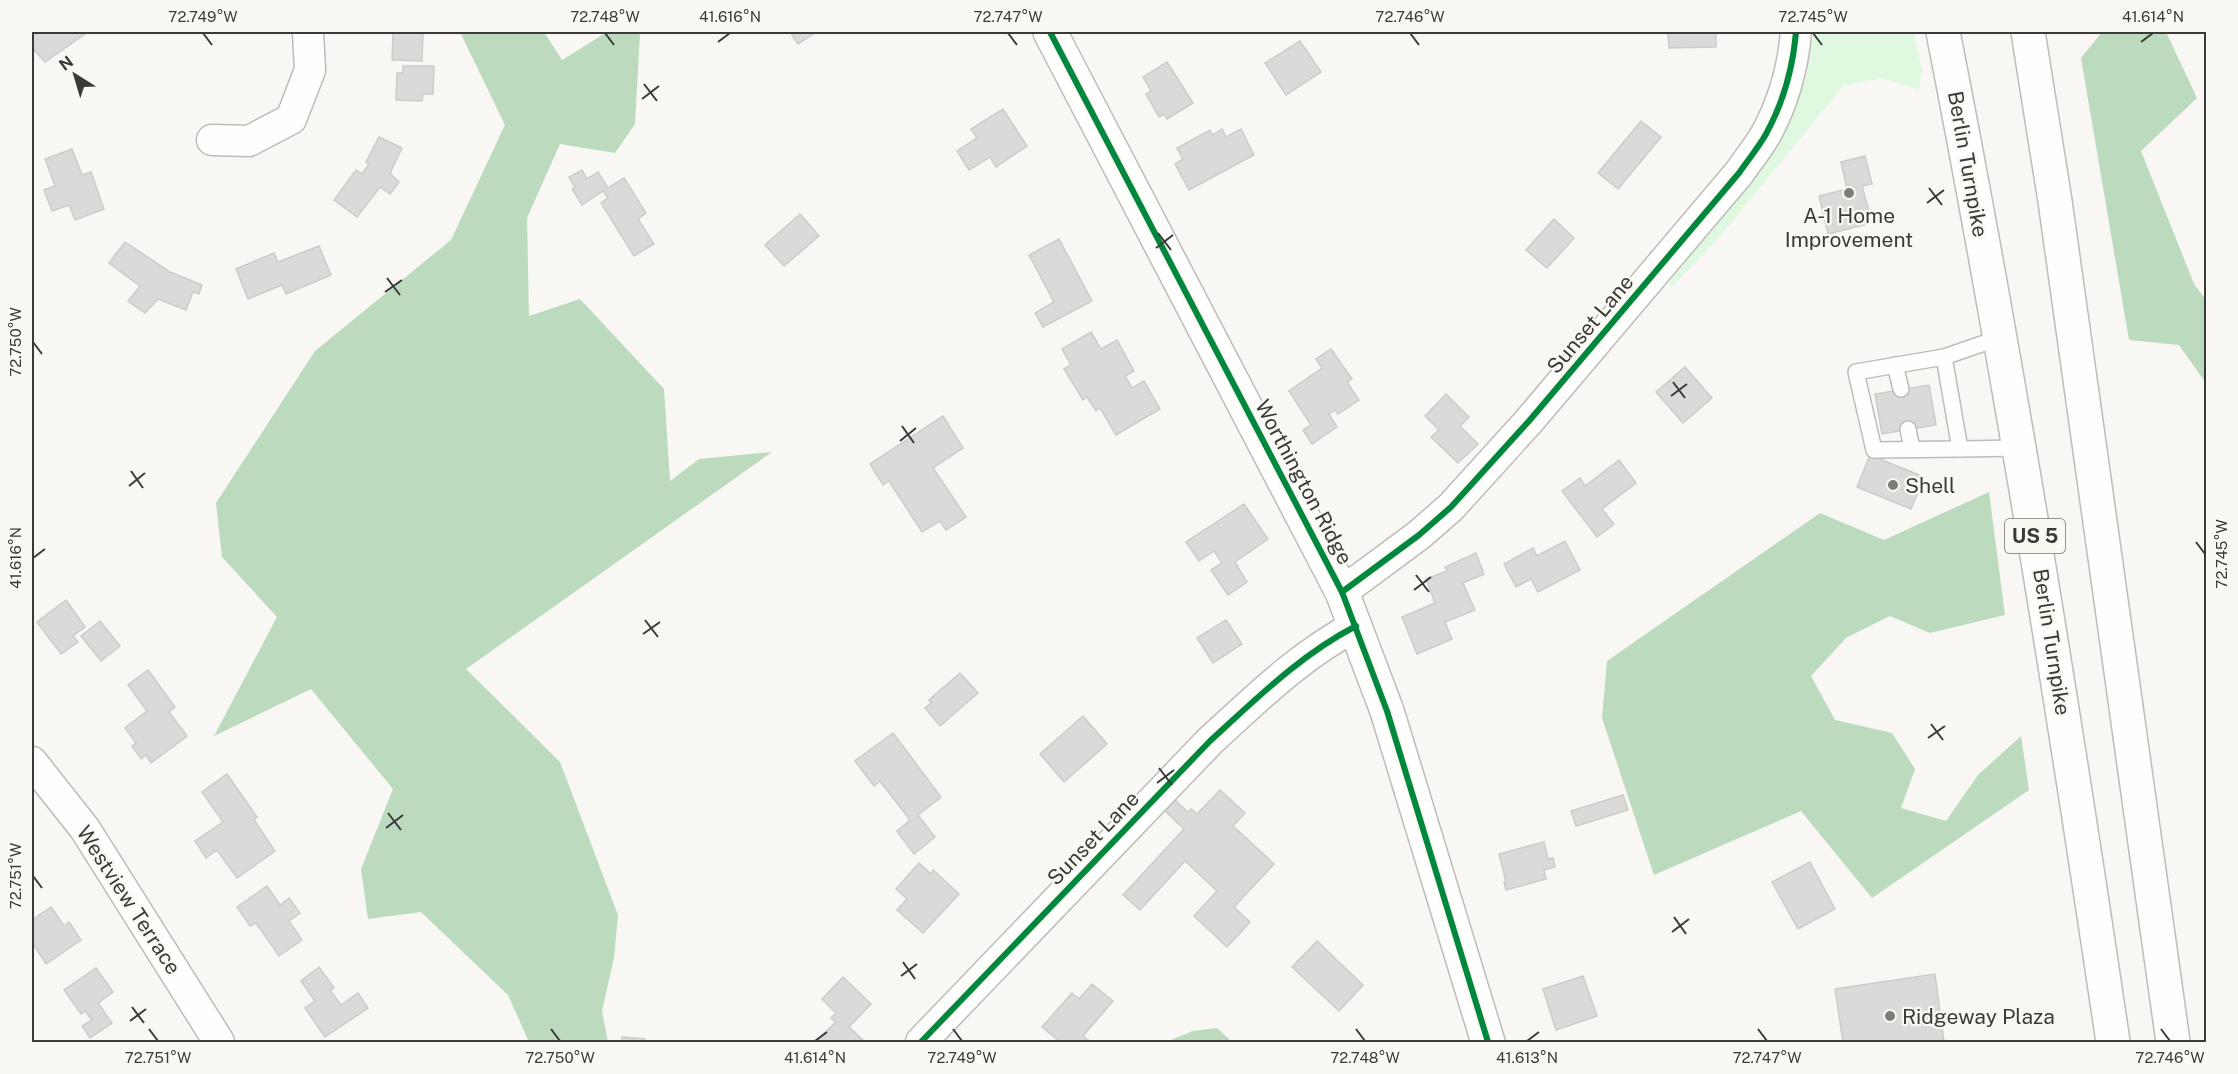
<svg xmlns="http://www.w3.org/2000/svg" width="2238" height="1074" font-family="'Public Sans',sans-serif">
  <rect width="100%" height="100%" fill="#f8f7f3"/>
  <path fill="#dff8e0" d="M1814,32h100l8,38 -3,20 -37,-12 -38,7 -127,155 -45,47 -3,-4 111,-141 26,-63z"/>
  <g fill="#bcdabe">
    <path d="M460,32h84l18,28 45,-28h33l-5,92 -20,29 -55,-9 -33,74 2,98 51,-17 84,90 6,92 29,-22 73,-7 -306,217 94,93 58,153 -4,43 -12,53 6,31h-79l-21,-47 -87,-83 -53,7 -7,-50 32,-80 -82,-100 -97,47 63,-119 -55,-60 -6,-54 99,-152 136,-111 54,-115z"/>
    <path d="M2102,32h64l31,66 -56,53 53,133 12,16v83l-27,-38 -50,-5 -48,-282z"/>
    <path d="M1989,492l16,123 -75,18 -40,-17 -44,22 -35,38 24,44 57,13 23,36 -14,39 45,13 32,-46 43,-39 8,54 -157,108 -71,-87 -147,64 -52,-157 5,-57 213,-148 64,27z"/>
    <path d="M1217,1028l15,14h-66l27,-11z"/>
  </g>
  <g fill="#dbdad8" stroke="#cdccc9" stroke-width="1.5">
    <path d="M32,32h56l-43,30 -13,-14z"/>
    <path d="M393,32h30l-1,29 -30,-1z"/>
    <path d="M790,32h26l-18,12z"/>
    <path d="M1668,32h48v15l-47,1z"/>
    <path d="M1300,41l21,31 -35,23 -21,-32z"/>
    <path d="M1167,62l26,41 -26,16 -3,-5 -5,3 -13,-23 5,-3 -8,-14z"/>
    <path d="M403,66h31l-1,28h-10l-1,7 -26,-1 1,-27h6z"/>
    <path d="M1003,109l24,37 -31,21 -6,-10 -21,13 -12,-19 20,-13 -6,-9z"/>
    <path d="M1641,121l20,16 -43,52 -20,-16z"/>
    <path d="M1222,129l4,8 15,-8 13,26 -65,35 -14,-26 8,-5 -6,-11 33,-18 2,5z"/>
    <path d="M379,137l23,11 -12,25 9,9 -9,12 -10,-7 -23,30 -23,-17 22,-30 6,4 7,-10 -3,-2z"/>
    <path d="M72,149l10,26 9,-3 13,37 -29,11 -6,-15 -17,6 -8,-21 11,-4 -10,-27z"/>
    <path d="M1865,156l7,28 -10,2 10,37 -44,11 -9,-38 28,-7 -6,-27z"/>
    <path d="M582,170l5,9 11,-7 10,16 16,-10 22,35 -8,6 16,25 -20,12 -33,-53 7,-5 -5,-7 -21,14 -10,-16 3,-2 -6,-10z"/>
    <path d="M800,214l19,22 -35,30 -19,-21z"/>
    <path d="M1554,219l20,19 -27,30 -21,-18z"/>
    <path d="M1059,239l33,62 -49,26 -8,-14 19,-11 -25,-47z"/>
    <path d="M125,242l45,30 32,13 -3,9 -6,-2 -7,18 -28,-11 -13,14 -17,-12 12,-15 -31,-23z"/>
    <path d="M319,246l12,29 -45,19 -4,-9 -34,14 -12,-30 38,-16 4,9z"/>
    <path d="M1091,332l10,17 16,-9 17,31 -9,5 7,12 12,-7 16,28 -44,26 -16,-27 -4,3 -9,-14 -4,3 -19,-31 7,-4 -9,-16z"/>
    <path d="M1331,349l21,30 -5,3 12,18 -21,14 -3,-4 -6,4 8,13 -25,17 -9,-14 8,-5 -22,-34 33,-23 -6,-9z"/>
    <path d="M1685,367l27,31 -29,25 -27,-31z"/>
    <path d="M1929,385l7,40 -54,9 -7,-40z"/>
    <path d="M1446,394l23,23 -9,9 18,18 -20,19 -27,-26 8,-7 -14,-14z"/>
    <path d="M943,416l20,32 -30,20 33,49 -20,13 -6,-9 -18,11 -33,-51 -6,4 -13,-21z"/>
    <path d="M1870,455l54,22 -13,32 -54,-22z"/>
    <path d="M1619,460l17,23 -34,26 12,15 -17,13 -35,-46 18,-13 5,8z"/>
    <path d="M1244,504l24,35 -33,23 12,20 -19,13 -17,-25 11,-7 -8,-12 -15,10 -13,-19z"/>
    <path d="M1565,541l15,29 -42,22 -7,-13 -15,8 -12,-23 29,-16 4,8z"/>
    <path d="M1476,553l8,21 -21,9 12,27 -30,12 7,17 -35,15 -15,-37 33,-14 -9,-24 21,-8 -2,-4z"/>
    <path d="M66,600l19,27 -12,9 5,6 -17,12 -24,-32z"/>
    <path d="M1226,620l16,24 -29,19 -16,-25z"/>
    <path d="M100,621l20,25 -19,15 -20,-25z"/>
    <path d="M148,670l27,37 -6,5 18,24 -36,27 -5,-8 -5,4 -9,-13 4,-3 -11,-15 22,-17 -19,-26z"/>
    <path d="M960,673l18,20 -38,33 -15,-18 6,-5 -2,-3z"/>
    <path d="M1083,716l24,28 -43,38 -24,-28z"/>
    <path d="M893,733l48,64 -23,18 17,22 -21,17 -17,-23 13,-11 -30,-39 -6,5 -19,-25z"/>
    <path d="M227,774l30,43 -3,3 21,31 -38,27 -20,-28 -11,8 -11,-17 28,-19 -21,-30z"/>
    <path d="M1220,790l25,23 -12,13 41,38 -40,43 16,15 -23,25 -33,-31 23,-25 -32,-30 -45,49 -17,-15 61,-66 -19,-18 10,-11 13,12 3,-3 6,5z"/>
    <path d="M1623,795l5,15 -52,16 -5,-15z"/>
    <path d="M1544,842l4,17 5,-1 2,9 -11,3 2,9 -40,11 -2,-8h2l-7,-28z"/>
    <path d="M1810,862l25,47 -37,20 -26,-47z"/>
    <path d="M919,863l12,11 2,-4 26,24 -36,39 -26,-23 10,-11 -11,-10z"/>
    <path d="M267,886l13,19 9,-7 11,15 -11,8 13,19 -23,16 -23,-33 -6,3 -13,-19z"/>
    <path d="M51,907l13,19 5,-4 12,18 -35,24 -14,-22v-22z"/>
    <path d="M1317,941l46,44 -24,26 -47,-44z"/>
    <path d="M319,967l15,21 -4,2 11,15 17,-12 10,15 -43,29 -20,-29 10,-7 -14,-20z"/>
    <path d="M96,968l17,24 -15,11 14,20 -22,15 -8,-12 10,-6 -7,-9 -4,3 -17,-24z"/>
    <path d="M1935,974l9,68h-101l-8,-53z"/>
    <path d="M1583,976l14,40 -41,14 -13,-41z"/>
    <path d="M843,977l28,27 -22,23 16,15h-50l21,-20 -5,-4 5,-5 -14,-14z"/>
    <path d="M1092,984l21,17 -30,35 8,6h-31l-18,-15 30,-34 7,6z"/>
    <path d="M622,1037l23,2v3h-23z"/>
  </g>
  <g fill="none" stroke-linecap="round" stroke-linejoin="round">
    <defs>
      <g id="service">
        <path d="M1999,338l-55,19 16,92 59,-1"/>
        <path d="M1944,357l-88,15 18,78 86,-1"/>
        <path d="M1895,365l6,24"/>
        <path d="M1908,429l4,20"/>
      </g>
      <g id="minor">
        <path d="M212,140l37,1 42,-22 19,-49 -2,-38"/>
        <path d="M1342,592l77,-57 32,-28 78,-86 210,-248c9,-13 19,-25 27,-39 17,-31 27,-67 30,-102"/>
        <path d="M32,762l53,67 134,213"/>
        <path d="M921,1042l289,-301c46,-42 90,-86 146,-115"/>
      </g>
      <path id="tertiary" d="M1050,32l292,560 45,119 101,331"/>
      <g id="trunk">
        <path d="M1943,32c66,335 120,672 170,1010"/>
        <path d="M2028,32l27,169 118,841"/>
      </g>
    </defs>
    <use href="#service" stroke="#bdbcb9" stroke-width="18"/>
    <use href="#minor" stroke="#bdbcb9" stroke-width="33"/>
    <use href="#tertiary" stroke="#bdbcb9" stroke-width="36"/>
    <use href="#trunk" stroke="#bdbcb9" stroke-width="36"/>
    <use href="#service" stroke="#fefefd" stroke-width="15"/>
    <use href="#minor" stroke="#fefefd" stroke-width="30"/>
    <use href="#tertiary" stroke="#fefefd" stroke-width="33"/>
    <use href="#trunk" stroke="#fefefd" stroke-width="33"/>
    <defs>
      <g id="cycleway">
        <path d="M1050,32l292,560 45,119 101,331"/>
        <path d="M1342,592l77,-57 32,-28 78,-86 210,-248c9,-13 19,-25 27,-39 17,-31 27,-67 30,-102"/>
        <path d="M921,1042l289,-301c46,-42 90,-86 146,-115"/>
      </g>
    </defs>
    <use href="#cycleway" stroke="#f9f8f2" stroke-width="10"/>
    <use href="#cycleway" stroke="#00873e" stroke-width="6"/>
  </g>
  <path fill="none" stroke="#3b3a38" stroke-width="2" d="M203,33l9,12M605,33l9,12M1008,33l9,12M1410,33l9,12M1813,33l9,12M718,42l12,-9M2141,42l12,-9M644,84l13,17M642,99l17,-13M1929,188l13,17M1927,203l17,-13M1158,233l13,17M1156,248l17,-13M387,278l13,17M385,292l17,-12M33,342l9,12M1673,382l12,16M1671,396l16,-12M902,426l12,17M900,441l16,-13M131,471l12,17M129,486l16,-13M2196,542l9,12M33,558l12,-9M1416,575l13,17M1414,590l17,-13M645,620l13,17M643,634l17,-12M1931,724l12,16M1928,738l17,-12M1159,768l13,17M1157,783l17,-13M388,813l13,17M386,828l17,-13M33,876l9,12M1674,917l12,17M1672,932l17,-13M903,962l12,17M901,976l16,-12M132,1007l12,16M130,1021l16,-12M149,1029l9,12M551,1029l9,12M953,1029l9,12M1356,1029l9,12M1758,1029l9,12M2161,1029l9,12M815,1041l12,-9M1527,1041l12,-9"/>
  <g fill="#7d7c79" stroke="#f9f8f2" stroke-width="2">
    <circle cx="1849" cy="193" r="6"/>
    <circle cx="1893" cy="485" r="6"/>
    <circle cx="1890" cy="1016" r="6"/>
  </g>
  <g text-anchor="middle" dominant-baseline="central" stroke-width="4.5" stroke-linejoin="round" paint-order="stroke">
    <rect fill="#f9f8f2" stroke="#747370" stroke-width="1.5" x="2005" y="519" width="60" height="34" rx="4.5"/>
    <g font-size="20" font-weight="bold" fill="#3b3a38">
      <text x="2035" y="536">US 5</text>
    </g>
    <g font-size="21" fill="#3b3a38" stroke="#f9f8f2">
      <text transform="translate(1968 164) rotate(80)">Berlin Turnpike</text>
      <text transform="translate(1590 324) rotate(-50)">Sunset Lane</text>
      <text transform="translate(1304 482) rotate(62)">Worthington Ridge</text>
      <text transform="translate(2052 642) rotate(81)">Berlin Turnpike</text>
      <text transform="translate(1093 838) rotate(-46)">Sunset Lane</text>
      <text transform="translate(129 900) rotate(57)">Westview Terrace</text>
    </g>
    <g font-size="21" fill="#3b3a38" stroke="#f9f8f2" text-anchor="start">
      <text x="1849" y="215" text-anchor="middle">A-1 Home<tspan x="1849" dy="24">Improvement</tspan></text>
      <text x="1905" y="485">Shell</text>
      <text x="1902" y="1016">Ridgeway Plaza</text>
    </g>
  </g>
  <rect width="2238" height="1074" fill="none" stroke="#f9f8f2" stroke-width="66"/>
  <g transform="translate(75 75) rotate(323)" stroke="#f9f8f2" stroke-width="4.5" paint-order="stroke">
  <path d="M0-4.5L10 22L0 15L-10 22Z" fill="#3b3a38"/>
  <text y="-9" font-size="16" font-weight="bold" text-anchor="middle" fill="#3b3a38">N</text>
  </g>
  <rect x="33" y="33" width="2172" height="1008" fill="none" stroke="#3b3a38" stroke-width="2"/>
  <g font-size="15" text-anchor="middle" fill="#3b3a38">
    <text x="203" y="22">72.749°W</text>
    <text x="605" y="22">72.748°W</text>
    <text x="730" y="22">41.616°N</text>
    <text x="1008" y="22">72.747°W</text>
    <text x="1410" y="22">72.746°W</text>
    <text x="1813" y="22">72.745°W</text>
    <text x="2153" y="22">41.614°N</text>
    <text transform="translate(16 342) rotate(-90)" y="5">72.750°W</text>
    <text transform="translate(2222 554) rotate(-90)" y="5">72.745°W</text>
    <text transform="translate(16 558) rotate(-90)" y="5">41.616°N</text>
    <text transform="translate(16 876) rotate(-90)" y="5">72.751°W</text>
    <text x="158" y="1063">72.751°W</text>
    <text x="560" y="1063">72.750°W</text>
    <text x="815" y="1063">41.614°N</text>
    <text x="962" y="1063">72.749°W</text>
    <text x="1365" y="1063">72.748°W</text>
    <text x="1527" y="1063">41.613°N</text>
    <text x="1767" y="1063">72.747°W</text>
    <text x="2170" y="1063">72.746°W</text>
  </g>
</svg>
